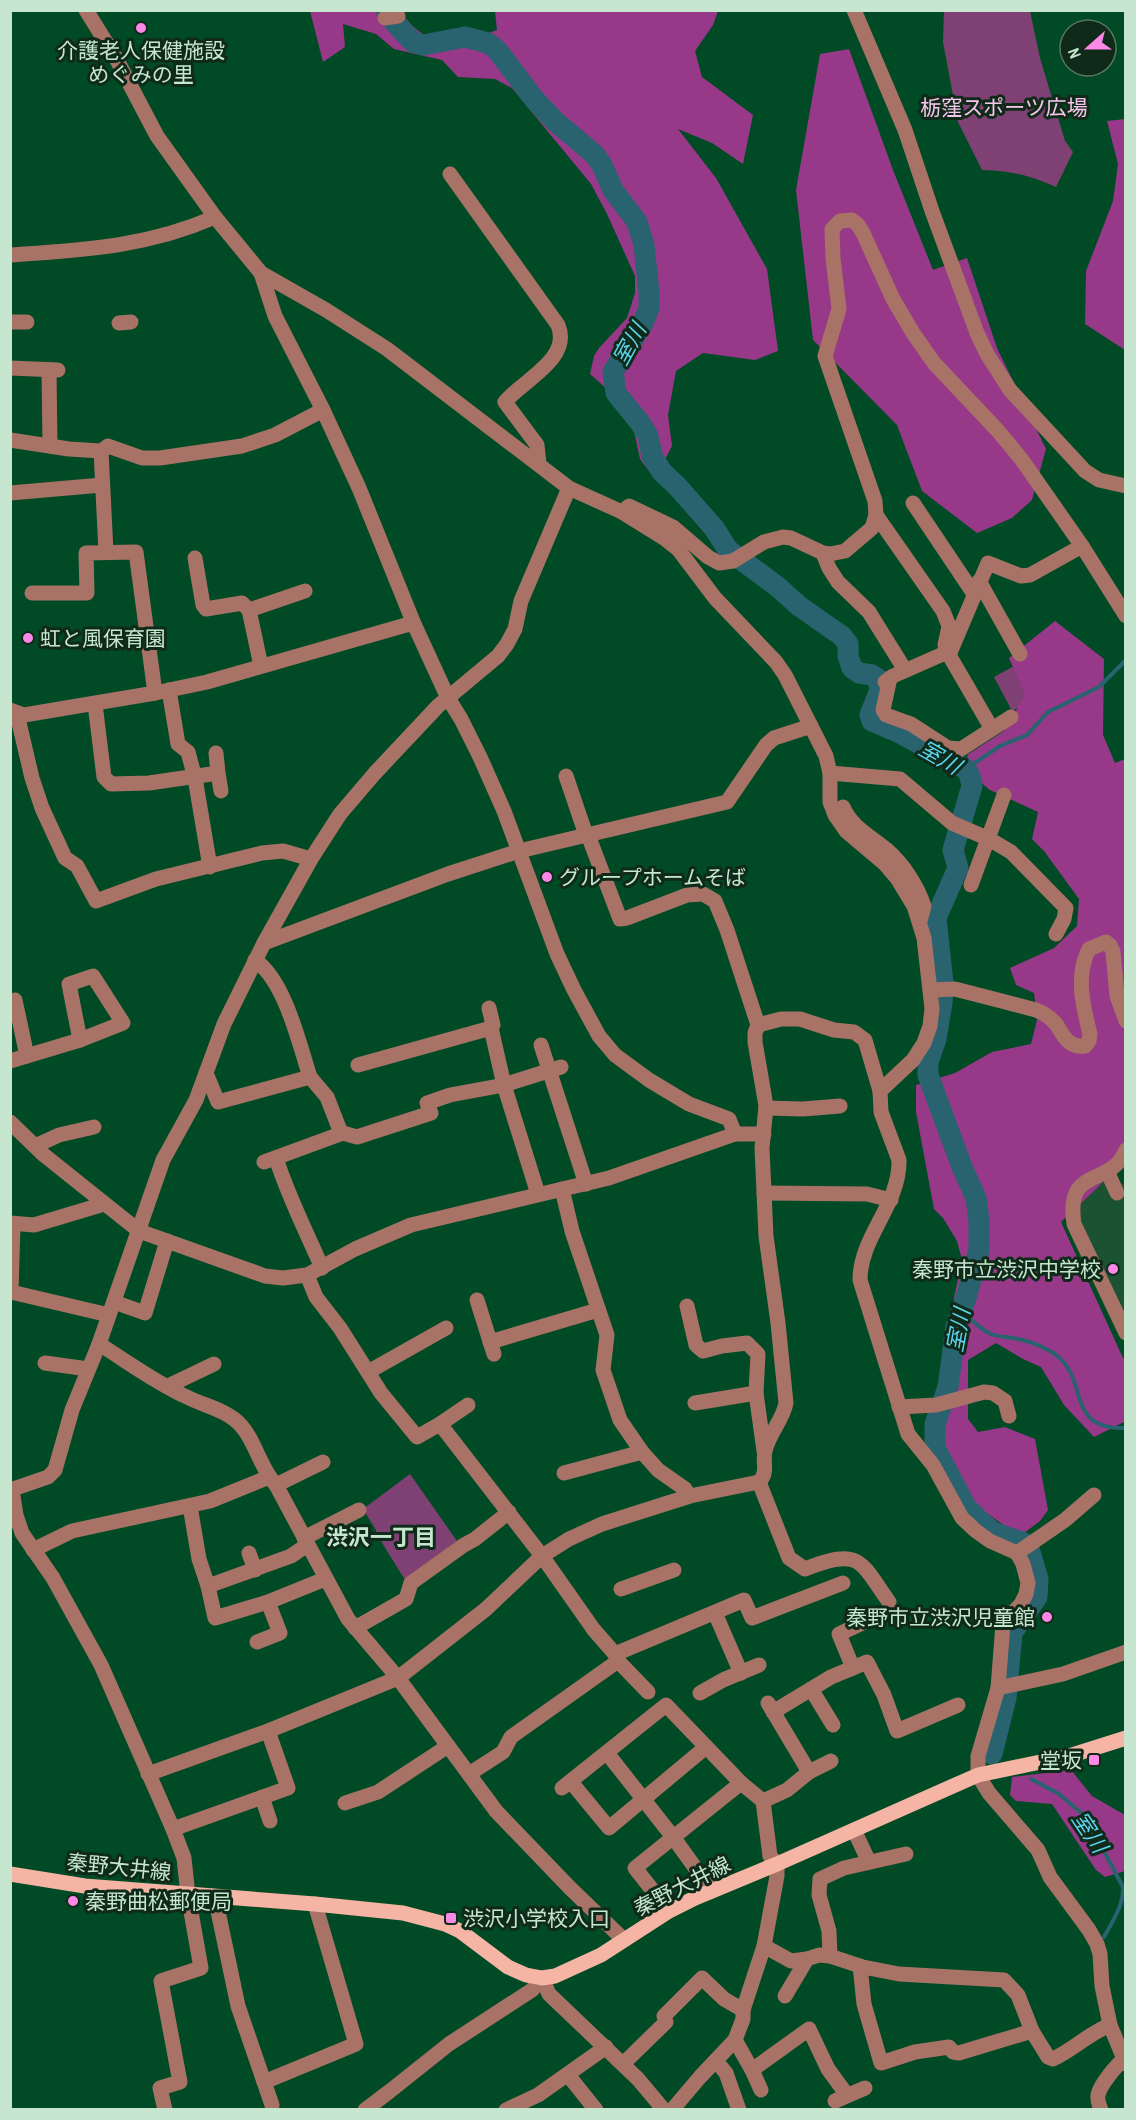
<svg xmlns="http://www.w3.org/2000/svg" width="1136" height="2120" font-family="'Archivo Narrow','Noto Sans JP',sans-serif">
  <rect width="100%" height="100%" fill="#004a25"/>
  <path fill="#1b5332" d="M1105,1181l5,9 15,-7v138l-50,-104 2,-21z"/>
  <g fill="#7f4173">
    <path d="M944,11h86l10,47 25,83 8,11 -17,35c-27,-12 -45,-16 -74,-17l-24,-48 -15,-80z"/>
    <path d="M1034,655l18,34 -40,22 -18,-34z"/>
    <path d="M410,1474l47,67 -52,39 -29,-47v-3l-13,-21z"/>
  </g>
  <g fill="#973988">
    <path d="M310,11h91c12,20 27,27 48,36l48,-17 -2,-19h223l-5,14 -18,26 7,26 51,38 -10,49 -31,-21 -34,-14 38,49 51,91 11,82 -23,9 -52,-7 -27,18 -8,44 4,31 -17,33 -15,-20 -6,-28 -27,-42 -17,-15 4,-18 5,-8 28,-30 8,-25v-17l-28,-62 -16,-30 -79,-96 -17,-9 -37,-2 -16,-17 -48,-11 -18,-15 -33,-10 2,23 -22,15z"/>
    <path d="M849,49l44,121 40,100 34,-12 30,90 49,101 -14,51 -20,18 -35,15 -55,-42 -25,-66 -84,-85 -17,-150 24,-136z"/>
    <path d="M1125,119h1l-1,231 -40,-26 1,-53 27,-70 5,-37 -11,-43z"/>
    <path d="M1055,621l49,38 -1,76 12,28 10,-4v398l-28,31 -36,34 62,136 2,2 1,61 -32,16 -30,-32 -23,-38 -18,-8 -27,-16 -28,17v59l10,13 27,-5 30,12 13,71 -8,11 -20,15 -47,-32 -29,-59 -1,-15 17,-72 -6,-60 8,-38 -5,-19 -14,-23 -9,-9 -18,-97v-27l39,-12 37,-21 39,-8 6,-24 -3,-27 -18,-8 -6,-17 44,-20 23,-22 2,-27 -35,-48 -12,-12 6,-27 -48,-22 -12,-10 -11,-25 37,-24 21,-36 -16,-37z"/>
    <path d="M1071,1770l21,26 33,19v56l-20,6 -9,-7 -44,-66 -36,-3 -6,-6 2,-18z"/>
  </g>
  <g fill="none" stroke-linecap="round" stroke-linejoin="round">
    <g stroke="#29636f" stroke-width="4">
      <path d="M966,769l34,-23 27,-11 21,-23 51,-25 27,-27"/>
      <path d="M962,1311c8,8 18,18 29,23 8,3 18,3 27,5 11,2 29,9 38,16 34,25 8,75 70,73"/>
      <path d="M1031,1779l28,15 26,22 38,71c1,18 -11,35 -19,50"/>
    </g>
    <path stroke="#29636f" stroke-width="21" d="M386,10l9,13 18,19 10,3 42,-8 23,6 9,7 38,50 21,22 38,32 8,11 11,25 24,32 7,23 5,47v16l-6,15 -30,49 3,21 25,31 7,12 4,20 10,16 15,14 37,42 14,22 50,37 21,19 43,30 6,8v12l4,12 7,5 13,2 6,4 2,11 -10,25 2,6 26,11 68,37 4,7 2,10 -19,64 5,18 -22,50 7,65 -1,20 -6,36 -8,23v13l34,92 14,31 3,22v30l-13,48 -10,28 -8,61 -13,37v24l31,59 13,13 14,12 31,11 6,9 8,27 -1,18 -25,36 -6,65 -14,56"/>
    <g stroke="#a87366" stroke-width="15">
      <path d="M86,10l31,50 40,76 58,81 46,56 65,37 61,39 182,139 53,24 42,26 14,11 37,49 61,64 9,13 41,81 4,17v29l5,13 11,16 39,33 12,14 17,28 10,32 8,71 -2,17 -6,17 -11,17 -33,31 1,21 18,48c1,45 -39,76 -39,120l48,154 25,31 29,53 14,13 14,10 27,12 6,11 5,19 -2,11 -5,10 -18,20 -5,64 -20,68v19l11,18 49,57 12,27 39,53 8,14 3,10 2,32 8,39 16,39"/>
      <path d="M854,10l51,120 27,81 45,122 10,21 23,36 75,81 14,9 27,6"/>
      <path d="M385,18l13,-2"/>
      <path d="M450,174l108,151c14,34 -35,55 -53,77l32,43 2,19"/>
      <path d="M10,255c73,-5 137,-8 205,-38"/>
      <path d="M261,273l14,43 48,94 36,78 55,136 34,74 13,21 19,38 24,54 53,143 17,36 25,46 16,19 34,25 40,24 40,15 6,15"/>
      <path d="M10,322h17"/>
      <path d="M119,323l12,-1"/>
      <path d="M10,368l48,2"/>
      <path d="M49,370l1,76"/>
      <path d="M10,440l59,9 32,2 7,-5 34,12h18l82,-12 33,-11 48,-25"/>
      <path d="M101,451l5,101"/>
      <path d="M10,493l92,-8"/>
      <path d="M913,503l61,91"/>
      <path d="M624,510l5,-4 44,21 35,30 11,6 14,-2 31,-19 19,-5 8,1 32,15 7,1 15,-3 27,-23 4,-13 -1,-14 -50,-145 14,-47 -6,-51 -1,-29 8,-8 12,-1 6,5 5,8 30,66 20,34 21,30 65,69 23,28 60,86 44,70"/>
      <path d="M876,515l67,96 6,15 -4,19"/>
      <path d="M823,553l6,15 9,14 31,30 36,58"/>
      <path d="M195,558l8,47 3,4 36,-6 7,7"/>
      <path d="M979,581l41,73"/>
      <path d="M32,593h55l-1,-40 50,-1 19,141"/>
      <path d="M261,666l-12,-56 56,-19"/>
      <path d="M890,678l-7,32 3,5 25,9 37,24 13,1 31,-20 -43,-74"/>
      <path d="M885,682l8,-6 50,-22 6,1 39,-92 33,13 9,-1 52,-29"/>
      <path d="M169,690l9,54 10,8 7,26 15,89"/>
      <path d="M95,704l9,73 7,7 38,-1 69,-10 -2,-20"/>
      <path d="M10,710l14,5 131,-22 52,-11 199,-57 8,-1"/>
      <path d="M17,714l15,64 10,30 23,50 12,8 19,35 60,-22 106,-26 21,-2 28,8"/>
      <path d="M992,729l19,-12"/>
      <path d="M218,773l3,18"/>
      <path d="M830,773l70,6 52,44 37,16 22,13 55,56 -2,11 -8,15"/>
      <path d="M566,776l20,59"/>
      <path d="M843,807c9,21 28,29 44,43 16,14 30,35 37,56l-4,15"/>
      <path d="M971,885l33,-90"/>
      <path d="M264,943l184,-69 71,-23 208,-49 39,-57 8,-7 37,-12"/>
      <path d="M255,960c30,21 44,83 55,117"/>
      <path d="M93,976l30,47 -43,17 -11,-56z"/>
      <path d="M931,990l24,-1 81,21c8,3 14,7 20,14 8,12 12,24 29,22l4,-5 1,-7c-7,-28 -15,-58 -1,-85l17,-7 4,3 3,7 4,44 9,25"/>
      <path d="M10,1001l5,-1 12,56"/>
      <path d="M489,1008l4,17 -2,3"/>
      <path d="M758,1025l23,-6h19l34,11 20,2 11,8 15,51"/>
      <path d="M541,1045l45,139"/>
      <path d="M10,1061l70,-21"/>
      <path d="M358,1065l133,-37 13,57 34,109"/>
      <path d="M206,1073l12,29 92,-25 17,20 14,36"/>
      <path d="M766,1108l37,1 37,-3"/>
      <path d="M10,1122l34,33 95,76 126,45 18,2 24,-3 48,-26 56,-24 198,-47 126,-44h29"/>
      <path d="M35,1146l24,-11 35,-8"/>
      <path d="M1126,1150c-16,39 -61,14 -52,74l52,109"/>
      <path d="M276,1158c12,38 30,73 46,110"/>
      <path d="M264,1162l79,-29 14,4 74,-24 -4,-10 23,-8 54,-10 57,-18"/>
      <path d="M1107,1171l10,22"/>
      <path d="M562,1189l10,42 35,104 -4,35 17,50 22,32 16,18 27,19 5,7"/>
      <path d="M764,1193l103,1 24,6"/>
      <path d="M10,1223l24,2 70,-21"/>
      <path d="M13,1224l-2,68 98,23"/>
      <path d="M307,1275l9,22 24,31 41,65 36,44 23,-13 102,132 52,74 21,24 3,7 30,31"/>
      <path d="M477,1300l17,54"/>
      <path d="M114,1302l31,11 22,-72"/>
      <path d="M687,1306l9,39 7,6 19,-5 25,-3 11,11 -2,39 8,58"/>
      <path d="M490,1342l108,-32"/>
      <path d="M99,1344c29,18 57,39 88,53 15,8 33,11 47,22 21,16 24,47 42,66l72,134 50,59 98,133 74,77 54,52"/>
      <path d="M45,1363l43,6"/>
      <path d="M368,1372l78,-44"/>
      <path d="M168,1386l46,-22"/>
      <path d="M695,1403l61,-10"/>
      <path d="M899,1407l37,-2 48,-13 9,1 12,8 4,15"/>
      <path d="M440,1424l28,-19"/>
      <path d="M564,1473l78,-21"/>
      <path d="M759,1482l30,76 16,11c55,-21 54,-10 84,33"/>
      <path d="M276,1485l47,-23"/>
      <path d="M10,1490l38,-13 7,-7 17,-60 27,-66 64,-184 33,-60 28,-76 40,-81 47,-84 29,-45 35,-41 63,-67 60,-50 9,-12 8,-15 6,-28 48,-113"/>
      <path d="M12,1490l4,25 6,18 31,45 48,87 72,164 11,29 4,37 13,73 -40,13 19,101 -20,6 5,22"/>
      <path d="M190,1506l9,53 9,27 83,-30 16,-11"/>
      <path d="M304,1538l55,-28"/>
      <path d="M33,1550l39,-19 138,-30 59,-24"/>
      <path d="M249,1553l6,17"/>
      <path d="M1017,1553l48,-33 29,-25"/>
      <path d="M208,1586l7,32 53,-16 57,-23"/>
      <path d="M621,1589l53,-19"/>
      <path d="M715,1613l26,60"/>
      <path d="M355,1628l51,-29 5,-16 53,-38 11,-6 34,-27"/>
      <path d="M257,1642l23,-9 -12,-31"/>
      <path d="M615,1654l129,-54 8,18 91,-35"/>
      <path d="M853,1668l-14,-34 34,-16"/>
      <path d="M998,1688l65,-14 63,-22"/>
      <path d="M811,1689l22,36"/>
      <path d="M700,1693l23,-13 36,-15"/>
      <path d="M768,1703l41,69"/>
      <path d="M773,1712l58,-35 36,-15 17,33 13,36 61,-26"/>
      <path d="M607,1753l66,84 39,54"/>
      <path d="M148,1774l120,-43 130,-53 88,-69 56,-53 27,-17 33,-15 88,-28 69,-14c10,-10 3,-20 6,-31 4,-18 18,-31 21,-48l-8,-80 -12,-87 -4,-88 4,-42 -11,-64v-9l3,-8 -31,-95 -12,-29 -12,-7 -16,1 -60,23 -7,1 -32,-84"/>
      <path d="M469,1774l34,-22 8,-15 107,-76"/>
      <path d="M571,1782l38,46 97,-81"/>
      <path d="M562,1788l104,-83 75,78 22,18 7,55 7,8v12l-13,70 -21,64v9l-8,21 -35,37 -28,33"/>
      <path d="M262,1797l8,24"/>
      <path d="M763,1801l24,-11 22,-18 22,-11"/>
      <path d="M345,1803l33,-11 70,-46"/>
      <path d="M173,1829l115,-41 -20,-57"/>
      <path d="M854,1830l15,32"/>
      <path d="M215,1897l23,109 34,99"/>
      <path d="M669,1911l-34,-43 106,-85"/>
      <path d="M764,1946l27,15 16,-2 12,-4 11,1 33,11 36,7 105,6 14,15 14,36 16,26 5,2c21,-10 35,-25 57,-34"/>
      <path d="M830,1956l-1,-25 -10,-36 1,-16 24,-11 62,-14"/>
      <path d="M860,1966l4,38 17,59 34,-11 34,-5 4,5 6,1 73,-22"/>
      <path d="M785,1996l22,-37"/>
      <path d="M735,2040l17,30 57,-41 19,40 19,26"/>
      <path d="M716,2061l10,12 13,37"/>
      <path d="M623,2064l43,-42 -2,-6 38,-38 22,21 19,11"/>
      <path d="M752,2070l9,20"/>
      <path d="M568,2075l28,35"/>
      <path d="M264,2082l92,-38 -41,-140"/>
      <path d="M835,2101l30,-13"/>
      <path d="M365,2110l25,-19 59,-47 83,-54 10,-12 7,16 89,85 26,31"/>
      <path d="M506,2110l32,-15 68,-48"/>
      <path d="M1101,2110c-2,-5 -4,-10 -3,-15 2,-10 17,-28 25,-35"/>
    </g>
    <path stroke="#f6b4a4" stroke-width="15" d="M10,1874l75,12 230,18 88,9 42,11 15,7 48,36 18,8 16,3 13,-2 46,-21 68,-44 26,-13 82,-34 201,-89 91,-19 57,-18"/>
  </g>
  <g fill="#fb87e6" stroke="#0f2a19" stroke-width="2">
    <circle cx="141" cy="28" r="6"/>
    <circle cx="28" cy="638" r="6"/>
    <circle cx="547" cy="877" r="6"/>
    <circle cx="1113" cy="1269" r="6"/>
    <circle cx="1047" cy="1617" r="6"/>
    <rect x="1088" y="1754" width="12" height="12" rx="3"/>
    <circle cx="73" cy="1901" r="6"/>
    <rect x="445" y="1912" width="12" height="12" rx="3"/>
  </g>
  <g text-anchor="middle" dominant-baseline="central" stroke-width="6" stroke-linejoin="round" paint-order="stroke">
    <g font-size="21" fill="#c6e6cf" stroke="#0f2a19" text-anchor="start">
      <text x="141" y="50" text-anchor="middle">介護老人保健施設<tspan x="141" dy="24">めぐみの里</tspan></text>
      <text x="40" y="638">虹と風保育園</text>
      <text x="559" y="877">グループホームそば</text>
      <text x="1101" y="1269" text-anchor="end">秦野市立渋沢中学校</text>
      <text x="1035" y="1617" text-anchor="end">秦野市立渋沢児童館</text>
      <text x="1082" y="1760" text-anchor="end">堂坂</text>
      <text x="85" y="1901">秦野曲松郵便局</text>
      <text x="463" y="1918">渋沢小学校入口</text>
    </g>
    <g font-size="21" fill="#f8c6ed" stroke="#0f2a19">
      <text x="1004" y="107">栃窪スポーツ広場</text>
    </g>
    <g font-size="21" fill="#c6e6cf" stroke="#0f2a19">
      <text transform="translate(119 1867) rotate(6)">秦野大井線</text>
      <text transform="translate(682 1886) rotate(-27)">秦野大井線</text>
    </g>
    <g font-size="22" font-style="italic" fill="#5ad3ed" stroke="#0f2a19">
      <text transform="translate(629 344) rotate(-61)">室川</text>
      <text transform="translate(940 757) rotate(30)">室川</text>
      <text transform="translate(958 1330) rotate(-79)">室川</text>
      <text transform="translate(1090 1832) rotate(56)">室川</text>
    </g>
    <g font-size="22" font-weight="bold" fill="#c6e6cf" stroke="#0f2a19">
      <text x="381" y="1537">渋沢一丁目</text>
    </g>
  </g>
  <rect width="1136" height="2120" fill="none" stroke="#c6e6cf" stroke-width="24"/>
  <g transform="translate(1088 48) rotate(249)"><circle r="28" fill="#0f2a19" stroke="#587562" stroke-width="1.5"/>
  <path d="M0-4.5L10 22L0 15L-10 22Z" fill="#fb87e6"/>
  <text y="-9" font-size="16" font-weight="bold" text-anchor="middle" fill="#c6e6cf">N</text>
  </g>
</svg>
